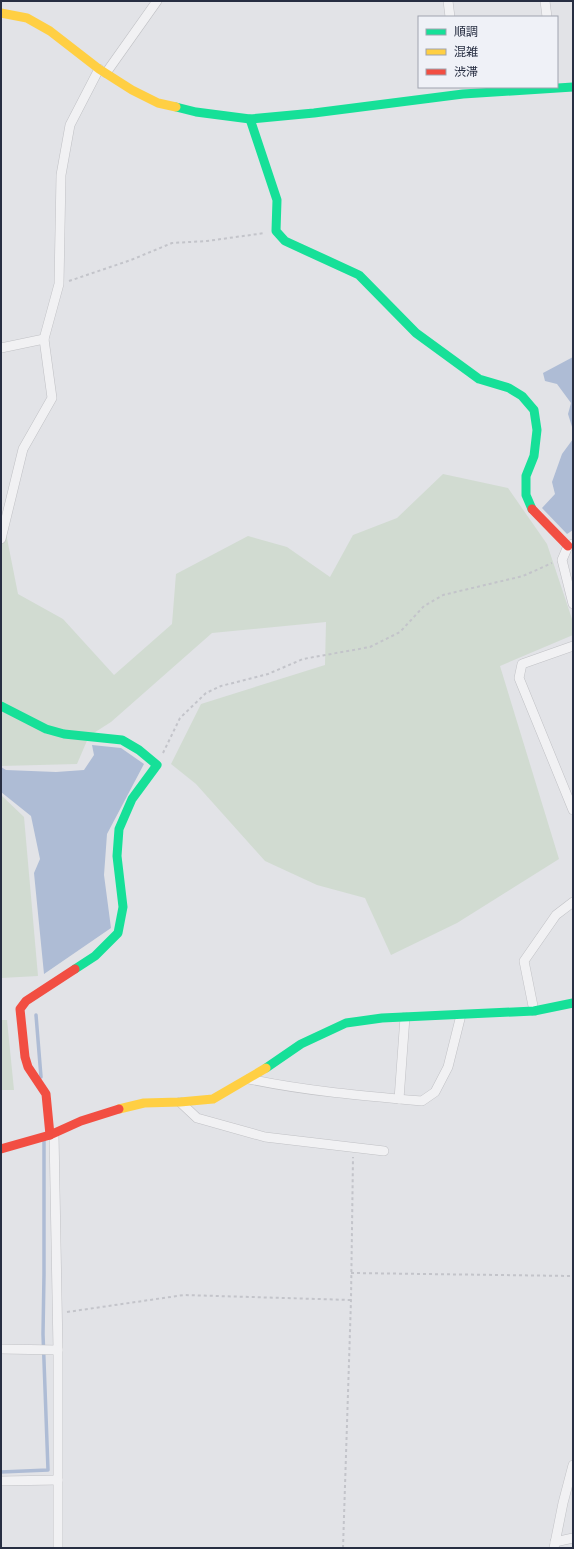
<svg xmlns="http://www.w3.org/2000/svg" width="574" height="1549" font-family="'Noto Sans','Noto Sans JP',sans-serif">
  <rect width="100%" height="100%" fill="#e2e3e7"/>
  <g fill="#d1dbd1">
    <path d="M443,474l65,14 39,56 26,78v13l-73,31 59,193 -102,64 -66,32 -26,-57 -48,-13 -52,-24 -69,-77 -25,-20 30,-60 124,-39 1,-43 -114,11 -101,89 -22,14 -12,28 -76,2v-258l17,86 45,25 51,56 58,-51 4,-50 72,-38 39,11 43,30 23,-42 44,-17z"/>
    <path d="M1,795l23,22 14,159 -37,2z"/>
    <path d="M1,1020h6l7,70h-13z"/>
  </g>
  <g fill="#aebcd5">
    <path d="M573,357v73l-5,-16 3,-11 -14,-19 -12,-3 -2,-8z"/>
    <path d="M573,439v91l-6,4 -25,-26 13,-14 -3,-12 10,-28z"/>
    <path d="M92,745l29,3 23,16 -37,70 -3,41 7,53 -67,46 -10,-101 6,-14 -9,-43 -30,-24v-25l5,3 50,2 28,-2 10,-15z"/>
  </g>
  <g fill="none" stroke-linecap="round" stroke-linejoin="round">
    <g stroke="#aebcd5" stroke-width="3.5">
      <path d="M36,1015l5,62"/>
      <path d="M1,1472l47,-2 -5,-136 1,-60v-135"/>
    </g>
    <defs>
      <g id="street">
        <path d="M448,1l2,16"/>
        <path d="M545,1l2,16"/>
        <path d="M106,73l51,-72"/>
        <path d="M1,348l43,-9"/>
        <path d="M1,539l22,-90 29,-51 -8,-59 15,-55 2,-109 9,-50 29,-56"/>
        <path d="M573,544l-5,2 -6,14 11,44"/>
        <path d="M573,646l-51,18 -3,14 54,132"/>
        <path d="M534,1011l-10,-50 32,-46 17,-13"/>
        <path d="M249,1079c57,12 115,17 173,22l13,-9 13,-25 13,-52"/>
        <path d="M399,1099l6,-82"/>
        <path d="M180,1102l17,16 68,19 119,14"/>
        <path d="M54,1134l4,216v198"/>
        <path d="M1,1349l57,1"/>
        <path d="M1,1481l57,-1"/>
        <path d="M555,1542l18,-4"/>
        <path d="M554,1548l9,-45 10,-38"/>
      </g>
    </defs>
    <use href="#street" stroke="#c0c1c5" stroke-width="10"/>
    <g stroke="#c3c4ca" stroke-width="2" stroke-dasharray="3 3" stroke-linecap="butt">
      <path d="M69,281l62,-21 41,-17 35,-2 58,-8"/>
      <path d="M163,753l17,-35 26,-25 15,-7 47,-12 35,-15 67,-12 30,-15 24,-26 19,-11 80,-19 29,-13"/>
      <path d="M351,1273l222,3"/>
      <path d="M67,1312l117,-17 167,5"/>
      <path d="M343,1548l8,-248 2,-143"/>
    </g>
    <use href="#street" stroke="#f1f1f3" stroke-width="9"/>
    <g stroke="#16e098" stroke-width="9">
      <path d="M176,107l20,5 54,7 64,-6 149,-19 110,-7"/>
      <path d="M250,119l27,81 -1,31 9,10 74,34 57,58 63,46 30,9 13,8 12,14 3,20 -3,26 -8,20v19l6,14"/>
      <path d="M1,706l45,23 18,5 58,6 17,10 18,15 -25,34 -13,30 -2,27 6,51 -5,26 -23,23 -20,13"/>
      <path d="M266,1068l35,-24 45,-21 36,-5 152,-7 39,-8"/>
    </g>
    <g stroke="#ffcf43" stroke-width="9">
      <path d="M1,13l26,5 23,13 49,38 33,21 26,13 18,4"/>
      <path d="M119,1109l25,-6 36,-1 33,-3 53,-31"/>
    </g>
    <g stroke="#f24e42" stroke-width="9">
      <path d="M532,509l36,37"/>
      <path d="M50,1135l-4,-41 -18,-27 -3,-10 -5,-48 6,-8 49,-32"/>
      <path d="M1,1149l49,-14 31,-14 38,-12"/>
    </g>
  </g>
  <rect width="574" height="1549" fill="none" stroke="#272e42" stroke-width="4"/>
  <rect x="418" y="16" width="140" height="72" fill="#eff1f7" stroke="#9fa3af"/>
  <rect x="426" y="29" width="20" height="6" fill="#16e098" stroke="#9fa3af"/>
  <text x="454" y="36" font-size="12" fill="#272e42">順調</text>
  <rect x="426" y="49" width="20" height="6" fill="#ffcf43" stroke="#9fa3af"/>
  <text x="454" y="56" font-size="12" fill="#272e42">混雑</text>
  <rect x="426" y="69" width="20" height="6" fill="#f24e42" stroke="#9fa3af"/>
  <text x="454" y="76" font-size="12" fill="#272e42">渋滞</text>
</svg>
